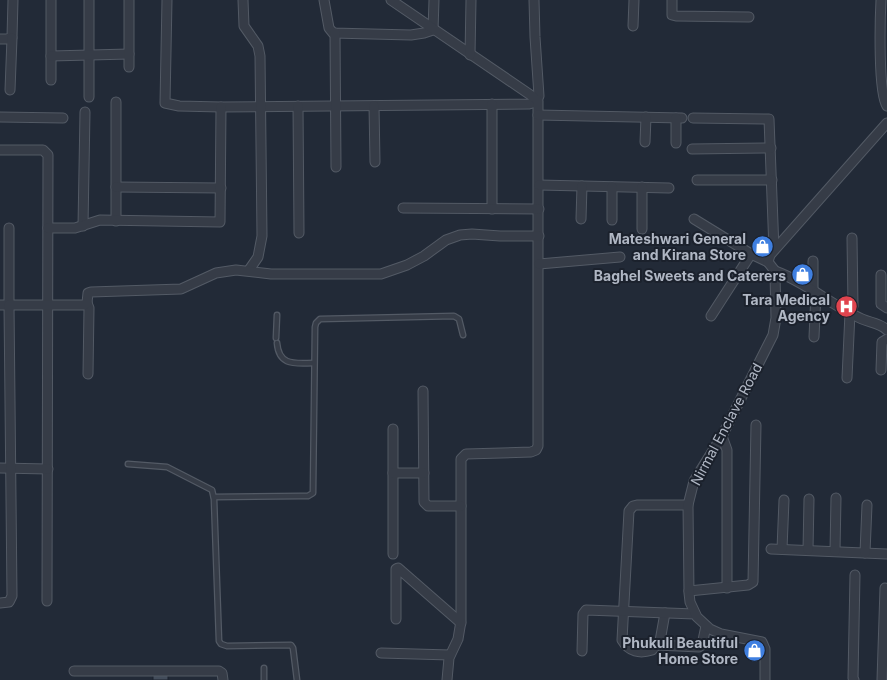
<svg xmlns="http://www.w3.org/2000/svg" width="887" height="680" font-family="Inter,sans-serif">
  <rect width="100%" height="100%" fill="#222a37"/>
  <rect fill="#434d5b" stroke="#1d232e" x="153" y="673" width="15" height="7"/>
  <g fill="none" stroke-linecap="round" stroke-linejoin="round">
    <defs>
      <g id="service">
        <path d="M276,338l1,-23"/>
        <path d="M277,343c2,24 19,20 37,20"/>
        <path d="M128,464l39,3 45,23 2,9 5,142 2,3 6,2 64,-1 2,3 4,32"/>
        <path d="M214,497l87,-1h7l5,-3 2,-166 1,-4 4,-4 134,-3 5,3 4,16"/>
        <path d="M264,680v-12"/>
      </g>
      <g id="minor">
        <path d="M51,0v80"/>
        <path d="M89,0v97"/>
        <path d="M167,0l-2,103 14,3 42,1 308,-3 7,-2 3,-6 -4,-59 -1,-37"/>
        <path d="M243,0l1,26 14,20 2,10 2,180 -4,21 -9,13"/>
        <path d="M324,0l5,28 4,5 78,2 13,-2 9,-3 1,-30"/>
        <path d="M391,0l141,96 6,5v345l-2,4 -5,2 -65,2 -5,5v162l-3,18 -9,19 -2,22"/>
        <path d="M672,0v15l4,1 73,1"/>
        <path d="M881,0c-1,19 -3,93 6,106"/>
        <path d="M633,26l1,-26"/>
        <path d="M335,33l1,134"/>
        <path d="M0,39h7l5,-2 1,-37"/>
        <path d="M470,55l1,-55"/>
        <path d="M51,56l78,-2"/>
        <path d="M129,67v-67"/>
        <path d="M10,90l2,-52"/>
        <path d="M116,102v119"/>
        <path d="M492,104v105"/>
        <path d="M298,106l1,127"/>
        <path d="M374,106l1,56"/>
        <path d="M538,115l144,3"/>
        <path d="M0,117l63,1"/>
        <path d="M693,118l76,1 5,131"/>
        <path d="M645,142l1,-25"/>
        <path d="M676,143v-25"/>
        <path d="M692,149l79,-1"/>
        <path d="M0,150h43l5,5 -1,446"/>
        <path d="M697,180h75"/>
        <path d="M539,185l130,3"/>
        <path d="M116,187l105,1"/>
        <path d="M612,187v33"/>
        <path d="M403,208l136,1"/>
        <path d="M581,219l1,-33"/>
        <path d="M694,219l57,35 17,8"/>
        <path d="M83,226l2,-114"/>
        <path d="M48,228h27l25,-8 120,2 1,-115"/>
        <path d="M642,229v-42"/>
        <path d="M813,261v30"/>
        <path d="M539,264l81,-7"/>
        <path d="M775,271c31,11 57,35 87,48 9,4 18,4 25,11"/>
        <path d="M881,275v29l6,4"/>
        <path d="M87,303l2,5 -1,66"/>
        <path d="M0,305h9v-77"/>
        <path d="M711,316l40,-62"/>
        <path d="M814,337l2,-44"/>
        <path d="M881,370l1,-28 5,-3"/>
        <path d="M847,378l3,-65 3,-7 -1,-68"/>
        <path d="M423,391l1,111 4,4h33"/>
        <path d="M393,429v125"/>
        <path d="M722,436l5,14v138"/>
        <path d="M0,468l48,1"/>
        <path d="M393,473h31"/>
        <path d="M771,549l116,5"/>
        <path d="M782,549l2,-49"/>
        <path d="M808,550l1,-51"/>
        <path d="M835,551l1,-53"/>
        <path d="M865,553l2,-48"/>
        <path d="M689,591l59,-6 5,-3 3,-157"/>
        <path d="M0,603l9,-1 3,-6 -3,-291h75l3,-2 1,-10 3,-1 90,-3 35,-16 20,-3 35,4h110l26,-9 17,-9 22,-16 14,-5 12,-1 28,2h39"/>
        <path d="M665,613l-5,28 -8,9c-12,4 -23,2 -30,-10l7,-129 4,-5 4,-1h51"/>
        <path d="M396,619v-50l2,-1 63,55"/>
        <path d="M657,645l42,2 3,-2 4,-19"/>
        <path d="M582,651l1,-37 3,-4 109,4"/>
        <path d="M381,653l69,2"/>
        <path d="M74,671h145l3,2 1,7"/>
        <path d="M765,680v-31l-3,-7 -41,-8 -11,-5 -13,-12 -7,-15 -1,-9 -1,-88 6,-24 28,-45 51,-101 3,-17 -1,-44v-3l-7,-9 2,-7 117,-132"/>
        <path d="M854,680l-1,-2 2,-103"/>
        <path d="M882,680l3,-92"/>
      </g>
    </defs>
    <use href="#service" stroke="#535a65" stroke-width="7"/>
    <use href="#minor" stroke="#535a65" stroke-width="11"/>
    <use href="#service" stroke="#363c47" stroke-width="4.5"/>
    <use href="#minor" stroke="#363c47" stroke-width="9"/>
  </g>
  <defs>
    <symbol id="shop-disc" viewBox="-11 -11 22 22"><circle r="9.5" fill="#3f7fe0" stroke="#1b212c"/><path d="M-5-2.5h2.3a2.7 3.5 0 0 1 5.4 0H5L5.5 6h-11ZM-1.5-2.5h3a1.5 2.3 0 0 0-3 0Z" fill="#fff"/></symbol>
    <symbol id="hospital-disc" viewBox="-11 -11 22 22"><circle r="9.5" fill="#e0444e" stroke="#1b212c"/><path d="M-5-5h3v3.5h4V-5h3V5h-3V1.5h-4V5h-3Z" fill="#fff"/></symbol>
  </defs>
  <g fill-rule="evenodd">
    <use href="#shop-disc" x="750" y="234" width="25" height="25"/>
    <use href="#shop-disc" x="790" y="262" width="25" height="25"/>
    <use href="#hospital-disc" x="834" y="294" width="25" height="25"/>
    <use href="#shop-disc" x="742" y="638" width="25" height="25"/>
  </g>
  <g text-anchor="middle" dominant-baseline="central" stroke-width="4" stroke-linejoin="round" paint-order="stroke">
    <g font-size="14" font-weight="bold" fill="#b0b7c4" stroke="#1b212c" text-anchor="end">
      <text x="746" y="238">Mateshwari General<tspan x="746" dy="16">and Kirana Store</tspan></text>
      <text x="786" y="275">Baghel Sweets and Caterers</text>
      <text x="830" y="299">Tara Medical<tspan x="830" dy="16">Agency</tspan></text>
      <text x="738" y="642">Phukuli Beautiful<tspan x="738" dy="16">Home Store</tspan></text>
    </g>
    <g font-size="14" fill="#b0b7c4" stroke="#1b212c">
      <text transform="translate(726 424) rotate(-62)">Nirmal Enclave Road</text>
    </g>
  </g>
</svg>
